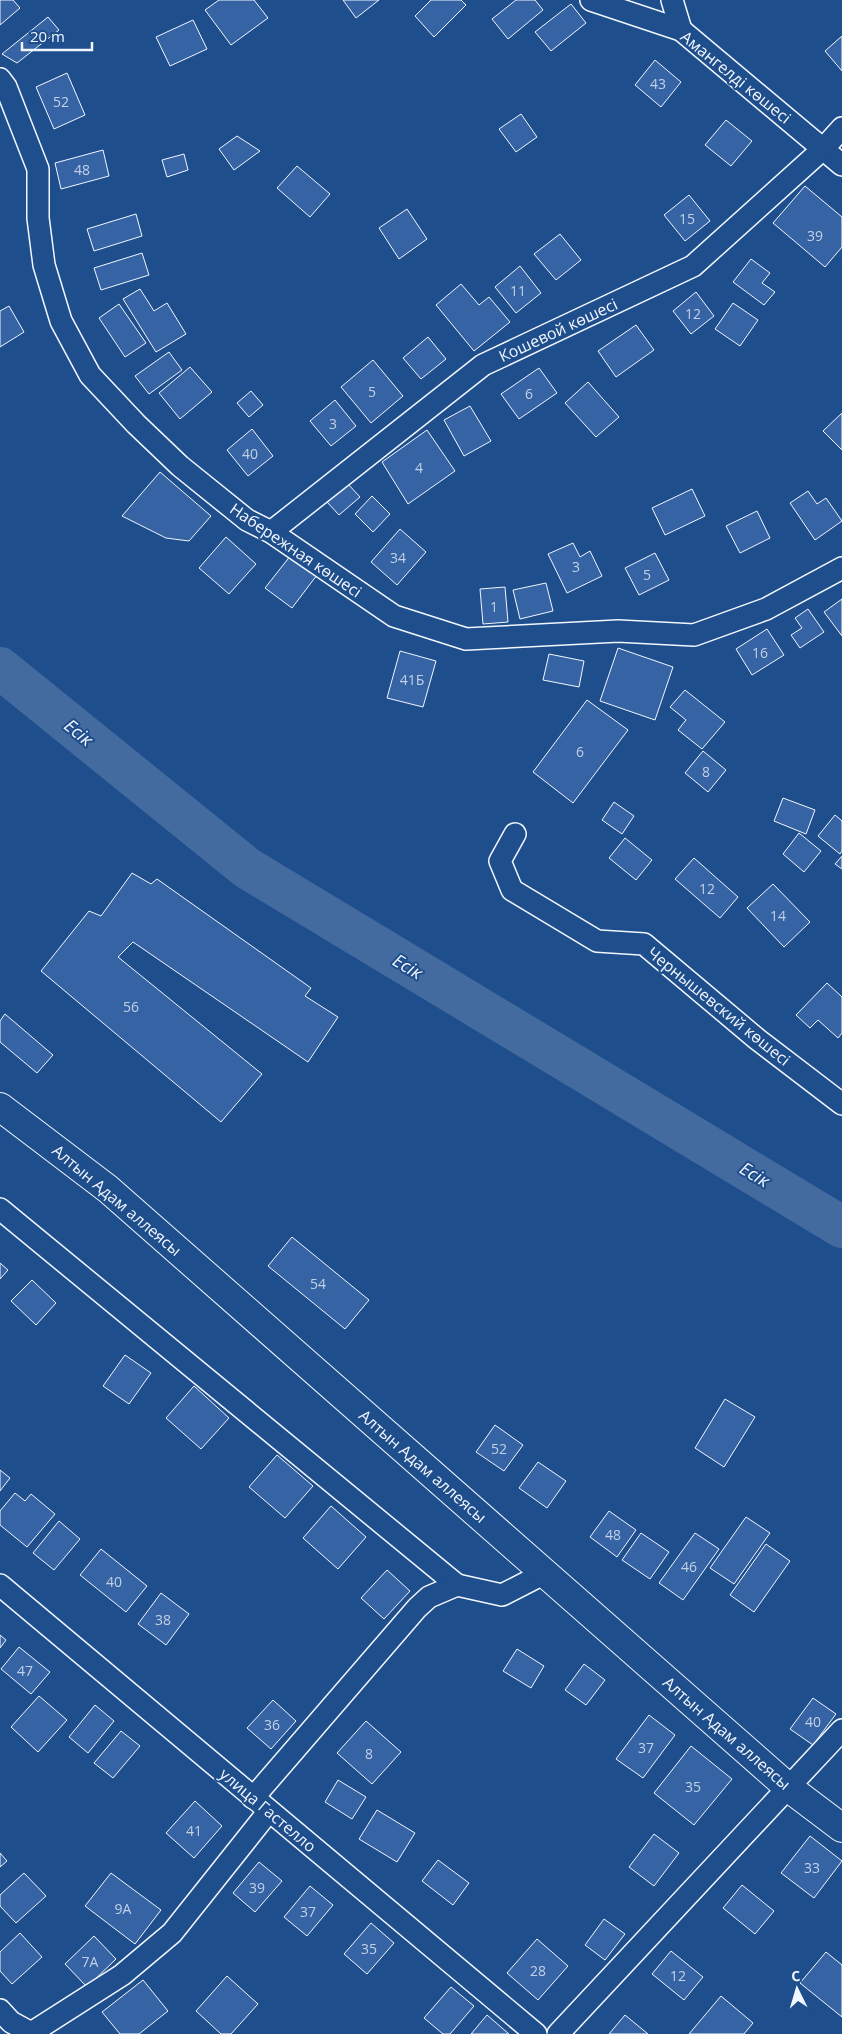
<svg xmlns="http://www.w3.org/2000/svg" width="842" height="2034" font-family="'Open Sans',sans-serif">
  <rect width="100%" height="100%" fill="#1f4e8c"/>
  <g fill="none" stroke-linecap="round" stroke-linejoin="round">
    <path stroke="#446ba0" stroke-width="42" d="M0,668l247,200 595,359"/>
  </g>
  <g fill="#3563a3" stroke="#f2f6ff">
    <path d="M0,0h13l7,8 -20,17z"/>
    <path d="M219,0h35l14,18 -37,27 -26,-35z"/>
    <path d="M343,0h36l-23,18z"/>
    <path d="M431,0h30l5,5 -32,32 -19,-21z"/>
    <path d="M516,0h19l8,10 -35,29 -16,-20z"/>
    <path d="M571,4l15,19 -35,28 -16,-19z"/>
    <path d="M48,17l11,13 -42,33 -15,-9z"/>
    <path d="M193,20l14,29 -37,17 -14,-29z"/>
    <path d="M842,36v35l-17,-20z"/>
    <path d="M655,60l26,22 -20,25 -26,-22z"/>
    <path d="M67,73l18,42 -31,14 -18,-42z"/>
    <path d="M521,114l16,23 -21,15 -17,-23z"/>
    <path d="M726,120l26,21 -21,25 -26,-21z"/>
    <path d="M237,136l23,15 -26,19 -15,-21z"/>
    <path d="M103,150l6,26 -48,13 -6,-26z"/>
    <path d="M184,154l4,16 -21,7 -5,-17z"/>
    <path d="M297,166l33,28 -20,23 -33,-29z"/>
    <path d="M805,186l37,31v30l-17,20 -52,-44z"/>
    <path d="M689,195l21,26 -25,20 -21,-26z"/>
    <path d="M407,209l20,30 -28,20 -20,-31z"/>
    <path d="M136,214l6,22 -48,15 -7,-22z"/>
    <path d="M560,234l21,26 -25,20 -22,-26z"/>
    <path d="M142,253l7,22 -48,15 -7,-22z"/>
    <path d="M751,259l19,14 -8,10 13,9 -11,13 -31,-23z"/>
    <path d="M520,266l21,27 -25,20 -21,-26z"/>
    <path d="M461,284l18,21 10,-8 21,25 -36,29 -38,-46z"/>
    <path d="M140,289l14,22 13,-8 19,31 -30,18 -33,-53z"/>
    <path d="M696,292l18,24 -23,18 -18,-23z"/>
    <path d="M733,303l25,17 -18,26 -25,-17z"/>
    <path d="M119,304l27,39 -21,14 -26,-39z"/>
    <path d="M9,306l15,26 -24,15v-36z"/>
    <path d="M636,325l18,25 -38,27 -18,-26z"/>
    <path d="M428,337l18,22 -25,20 -18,-21z"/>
    <path d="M169,352l13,18 -33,24 -14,-18z"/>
    <path d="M373,360l30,36 -32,27 -30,-36z"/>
    <path d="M190,367l22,25 -32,27 -21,-26z"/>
    <path d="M539,368l18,25 -38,26 -18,-25z"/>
    <path d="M588,382l31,35 -23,20 -31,-34z"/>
    <path d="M251,391l12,14 -14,12 -12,-14z"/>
    <path d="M335,400l21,26 -25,20 -21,-25z"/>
    <path d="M470,406l21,35 -27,15 -20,-36z"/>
    <path d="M842,413v37l-19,-19z"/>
    <path d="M252,429l21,27 -25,20 -21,-26z"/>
    <path d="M427,430l28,41 -47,33 -26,-42z"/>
    <path d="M160,472l51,44 -22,25 -23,-3 -44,-22z"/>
    <path d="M348,484l12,13 -21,18 -12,-13z"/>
    <path d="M692,489l13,27 -40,19 -13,-27z"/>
    <path d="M808,491l9,13 9,-6 16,23 -27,19 -25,-37z"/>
    <path d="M372,496l18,18 -17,18 -18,-18z"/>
    <path d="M757,511l13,27 -30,15 -14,-27z"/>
    <path d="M400,529l26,23 -29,33 -26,-23z"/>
    <path d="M226,537l30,27 -27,30 -30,-26z"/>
    <path d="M573,543l7,14 10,-6 12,25 -35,17 -19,-39z"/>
    <path d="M655,553l14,27 -30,15 -14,-27z"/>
    <path d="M291,555l26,20 -25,33 -27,-20z"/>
    <path d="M546,583l7,28 -33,8 -7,-29z"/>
    <path d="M505,587l3,35 -25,2 -3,-35z"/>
    <path d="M842,599v37l-18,-24z"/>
    <path d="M808,609l16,23 -24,16 -9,-13 11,-7 -7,-10z"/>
    <path d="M767,629l17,26 -32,20 -16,-26z"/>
    <path d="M618,648l55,19 -18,53 -55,-19z"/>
    <path d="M400,651l36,10 -13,46 -36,-9z"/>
    <path d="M549,654l35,7 -5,26 -36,-7z"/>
    <path d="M685,690l40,32 -23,27 -24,-19 8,-10 -16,-13z"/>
    <path d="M587,700l41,30 -55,73 -40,-31z"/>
    <path d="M703,751l23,19 -18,22 -23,-19z"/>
    <path d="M783,798l32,12 -9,24 -32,-13z"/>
    <path d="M614,802l20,14 -12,18 -20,-14z"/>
    <path d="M835,815l7,6v30l-2,3 -22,-18z"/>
    <path d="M799,833l22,18 -17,21 -21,-18z"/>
    <path d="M625,838l27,22 -16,20 -27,-22z"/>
    <path d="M842,856v13l-7,-5z"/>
    <path d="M694,858l44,39 -18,21 -45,-39z"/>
    <path d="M132,873l19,11 6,-5 154,109 -6,8 33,21 -30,45 -175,-120 -15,15 144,117 -41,48 -180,-151 48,-60 12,5z"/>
    <path d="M773,884l37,38 -26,25 -37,-39z"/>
    <path d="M827,983l15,14v36l-4,5 -20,-18 -8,8 -14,-13z"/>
    <path d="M5,1014l48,41 -16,18 -37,-31v-21z"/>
    <path d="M292,1237l77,63 -24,29 -77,-63z"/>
    <path d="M0,1263l8,7 -8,9z"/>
    <path d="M32,1280l24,23 -20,22 -25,-24z"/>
    <path d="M125,1355l26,18 -22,31 -26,-18z"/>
    <path d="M194,1386l35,32 -28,31 -35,-31z"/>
    <path d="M725,1399l30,18 -31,50 -29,-19z"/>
    <path d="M495,1425l28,20 -19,26 -28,-19z"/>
    <path d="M277,1455l36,31 -28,32 -36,-31z"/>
    <path d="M538,1462l28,19 -19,27 -28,-20z"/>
    <path d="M0,1470l10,8 -10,13z"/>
    <path d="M15,1493l10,8 6,-7 24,20 -28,33 -27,-22v-14z"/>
    <path d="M331,1506l35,31 -28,32 -35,-31z"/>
    <path d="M609,1511l27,19 -19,27 -27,-20z"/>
    <path d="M746,1517l24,16 -36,51 -24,-16z"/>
    <path d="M59,1521l21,18 -26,31 -21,-17z"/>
    <path d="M641,1533l28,19 -19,27 -28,-19z"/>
    <path d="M695,1533l24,16 -36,51 -24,-17z"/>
    <path d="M766,1544l24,17 -36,51 -24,-17z"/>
    <path d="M101,1549l46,37 -21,26 -46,-37z"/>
    <path d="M387,1570l23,21 -26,28 -23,-21z"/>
    <path d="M161,1593l28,21 -23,31 -28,-21z"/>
    <path d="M0,1635l6,5 -6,8z"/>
    <path d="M19,1647l31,25 -19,22 -30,-25z"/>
    <path d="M517,1649l27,17 -13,22 -28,-17z"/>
    <path d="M584,1664l21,16 -19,25 -21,-15z"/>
    <path d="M39,1696l28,24 -29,32 -27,-25z"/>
    <path d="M813,1698l23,16 -23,31 -23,-16z"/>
    <path d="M273,1700l23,21 -25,28 -24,-21z"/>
    <path d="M95,1705l19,16 -26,32 -19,-16z"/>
    <path d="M649,1715l26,20 -32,43 -27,-19z"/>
    <path d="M366,1721l35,31 -29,32 -35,-31z"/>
    <path d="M121,1731l19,15 -27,32 -19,-15z"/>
    <path d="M691,1746l41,33 -38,46 -40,-32z"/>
    <path d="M338,1780l28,17 -14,22 -27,-17z"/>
    <path d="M195,1801l27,25 -28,32 -28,-25z"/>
    <path d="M377,1810l38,23 -18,29 -38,-23z"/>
    <path d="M654,1834l25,19 -25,33 -25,-19z"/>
    <path d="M810,1836l32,25 -28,37 -33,-25z"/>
    <path d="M0,1853l7,8 -7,6z"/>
    <path d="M438,1860l31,23 -16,22 -31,-24z"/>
    <path d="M259,1862l23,19 -27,31 -22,-19z"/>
    <path d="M24,1873l22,23 -30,27 -16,-17v-11z"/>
    <path d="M111,1873l50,37 -26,34 -50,-38z"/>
    <path d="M742,1885l32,26 -19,23 -32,-26z"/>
    <path d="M310,1886l23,19 -26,31 -23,-19z"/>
    <path d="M604,1919l21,15 -20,26 -20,-15z"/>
    <path d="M371,1923l23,20 -27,31 -23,-20z"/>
    <path d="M20,1933l22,24 -30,27 -12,-13v-19z"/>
    <path d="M94,1936l22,23 -29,28 -22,-23z"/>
    <path d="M537,1939l31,27 -30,34 -31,-27z"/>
    <path d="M671,1951l32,26 -19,23 -32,-26z"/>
    <path d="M826,1952l16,13v52l-42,-34z"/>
    <path d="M227,1976l31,28 -27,30h-10l-25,-23z"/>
    <path d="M143,1980l25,31 -29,23h-19l-18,-22z"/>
    <path d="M451,1987l23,19 -24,28h-7l-19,-16z"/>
    <path d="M721,1996l32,27 -9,11h-55z"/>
    <path d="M487,2015l22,19h-38z"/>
    <path d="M625,2015l23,19h-39z"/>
  </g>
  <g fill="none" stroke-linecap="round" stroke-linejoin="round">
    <defs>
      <g id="minor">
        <path d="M591,0l90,30 161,135"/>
        <path d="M672,0l9,30"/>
        <path d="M0,79l6,8 32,82v49l6,47 17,56 29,54 46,49 44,42 67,54 24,12 123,84 72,23 152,-8 76,4 72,-26 76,-41"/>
        <path d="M271,532l212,-167 210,-99 130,-117 19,-21"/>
        <path d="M515,834l-15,27 12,29 85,51 47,3 113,95 85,65"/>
        <path d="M0,1209l457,376"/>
        <path d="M0,1585l536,449"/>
        <path d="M253,1798l164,-190 12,-11 28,-12 45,10 43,-22"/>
        <path d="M0,2010l11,12 22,12"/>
        <path d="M31,2033l91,-58 50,-42 97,-122"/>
        <path d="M558,2034l284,-304"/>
      </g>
      <path id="primary" d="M0,1107l108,82 681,599 53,40"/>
    </defs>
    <use href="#minor" stroke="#f2f6ff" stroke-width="24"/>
    <use href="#primary" stroke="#f2f6ff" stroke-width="30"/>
    <use href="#minor" stroke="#1f4e8c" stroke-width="21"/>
    <use href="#primary" stroke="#1f4e8c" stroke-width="28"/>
  </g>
  <g text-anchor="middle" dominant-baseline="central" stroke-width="4" stroke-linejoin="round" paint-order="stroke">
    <g font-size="14" fill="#c3d1e8">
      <text x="658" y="83">43</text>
      <text x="61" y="101">52</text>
      <text x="82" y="169">48</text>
      <text x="687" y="218">15</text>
      <text x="815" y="235">39</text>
      <text x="518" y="290">11</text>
      <text x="693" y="313">12</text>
      <text x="372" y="391">5</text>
      <text x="529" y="393">6</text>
      <text x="333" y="423">3</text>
      <text x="250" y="453">40</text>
      <text x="419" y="467">4</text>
      <text x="398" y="557">34</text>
      <text x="576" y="566">3</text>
      <text x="647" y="574">5</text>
      <text x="494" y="606">1</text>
      <text x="760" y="652">16</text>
      <text x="412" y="679">41Б</text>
      <text x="580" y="751">6</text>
      <text x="706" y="771">8</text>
      <text x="707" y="888">12</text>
      <text x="778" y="915">14</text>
      <text x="131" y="1006">56</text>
      <text x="318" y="1283">54</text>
      <text x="499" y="1448">52</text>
      <text x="613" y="1534">48</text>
      <text x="689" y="1566">46</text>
      <text x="114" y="1581">40</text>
      <text x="163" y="1619">38</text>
      <text x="25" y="1670">47</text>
      <text x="813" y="1721">40</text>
      <text x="272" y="1724">36</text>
      <text x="646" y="1747">37</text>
      <text x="369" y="1753">8</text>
      <text x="693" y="1786">35</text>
      <text x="194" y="1830">41</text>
      <text x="812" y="1867">33</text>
      <text x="257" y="1887">39</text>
      <text x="123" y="1908">9А</text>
      <text x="308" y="1911">37</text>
      <text x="369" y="1948">35</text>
      <text x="90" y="1961">7А</text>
      <text x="538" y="1970">28</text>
      <text x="678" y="1975">12</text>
    </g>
    <g font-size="16" fill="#f2f6ff" stroke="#1f4e8c">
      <text transform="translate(736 77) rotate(39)">Амангелді көшесі</text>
      <text transform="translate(558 330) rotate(-25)">Кошевой көшесі</text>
      <text transform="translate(296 550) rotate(34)">Набережная көшесі</text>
      <text transform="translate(719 1006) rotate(39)">Чернышевский көшесі</text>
      <text transform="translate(117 1200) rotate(40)">Алтын Адам аллеясы</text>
      <text transform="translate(423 1466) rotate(41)">Алтын Адам аллеясы</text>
      <text transform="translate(727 1733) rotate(41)">Алтын Адам аллеясы</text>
      <text transform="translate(268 1810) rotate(40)">улица Гастелло</text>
    </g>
    <g font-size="18" font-style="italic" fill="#f2f6ff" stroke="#1f4e8c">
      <text transform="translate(79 732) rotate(39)">Есік</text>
      <text transform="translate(408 966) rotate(31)">Есік</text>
      <text transform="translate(755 1174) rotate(31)">Есік</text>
    </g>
  </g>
  <g transform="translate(797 1989) rotate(355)" stroke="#1f4e8c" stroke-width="4" paint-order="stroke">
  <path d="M0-4L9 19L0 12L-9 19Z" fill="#f2f6ff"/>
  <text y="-8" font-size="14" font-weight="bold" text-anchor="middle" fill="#f2f6ff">С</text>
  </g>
  <path d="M22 42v8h70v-8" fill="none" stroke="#f2f6ff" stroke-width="2.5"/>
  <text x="30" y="42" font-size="15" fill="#f2f6ff" stroke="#1f4e8c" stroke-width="4" paint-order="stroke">20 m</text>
</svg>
